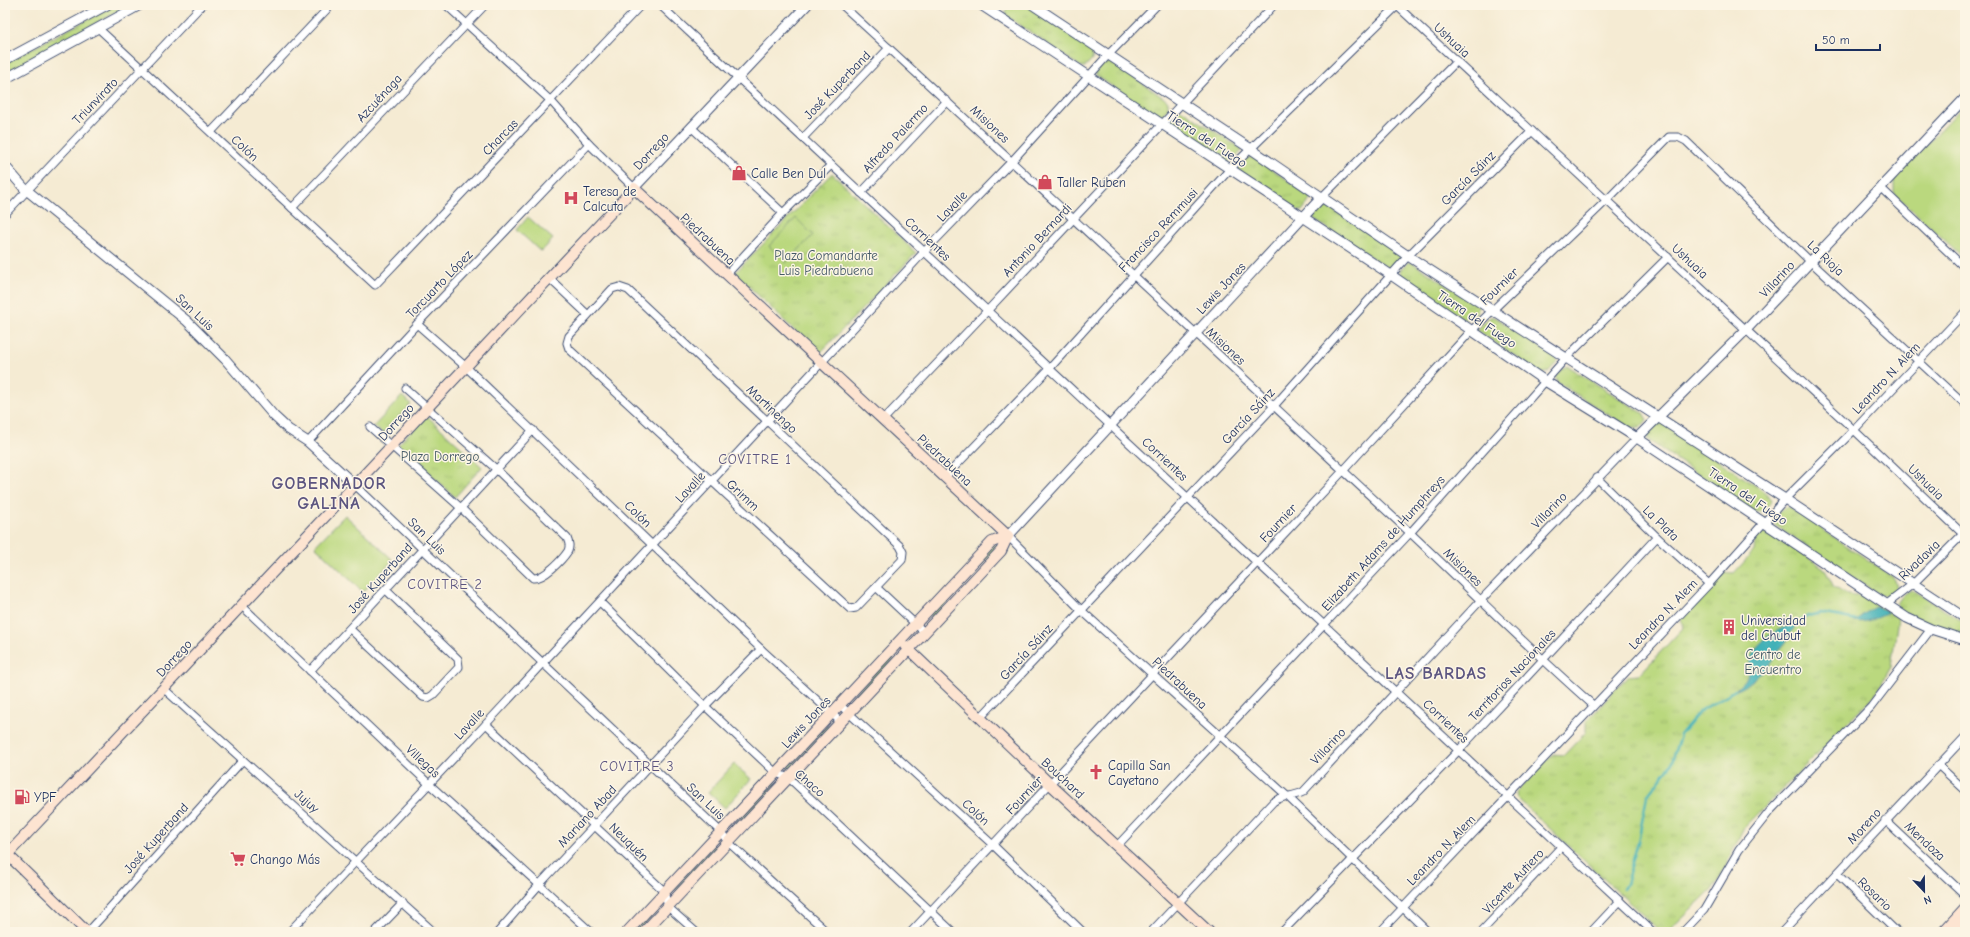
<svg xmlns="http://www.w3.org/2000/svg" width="1970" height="937" font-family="'Comic Neue',sans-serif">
  <defs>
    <pattern id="grass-tufts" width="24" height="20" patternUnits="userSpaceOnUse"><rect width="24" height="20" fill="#bad87e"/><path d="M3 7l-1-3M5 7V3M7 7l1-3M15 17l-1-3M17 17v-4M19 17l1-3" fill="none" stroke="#9fba6f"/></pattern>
  </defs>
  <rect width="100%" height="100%" fill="#fcf5e5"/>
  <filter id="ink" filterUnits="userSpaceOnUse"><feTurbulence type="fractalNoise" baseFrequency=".025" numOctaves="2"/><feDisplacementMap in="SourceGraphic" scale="8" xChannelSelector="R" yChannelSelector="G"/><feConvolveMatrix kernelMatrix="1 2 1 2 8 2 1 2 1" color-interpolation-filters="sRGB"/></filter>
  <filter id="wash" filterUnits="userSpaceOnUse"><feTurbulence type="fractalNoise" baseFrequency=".012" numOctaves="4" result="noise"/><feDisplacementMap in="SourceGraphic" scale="16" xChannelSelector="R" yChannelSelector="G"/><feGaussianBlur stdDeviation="0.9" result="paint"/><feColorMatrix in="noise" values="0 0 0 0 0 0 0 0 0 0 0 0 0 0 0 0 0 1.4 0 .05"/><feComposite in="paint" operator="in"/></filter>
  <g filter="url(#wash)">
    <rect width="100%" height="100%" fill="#f5ebd3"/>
    <g fill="url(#grass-tufts)" stroke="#6a846e">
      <path d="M115,5h15l-125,68v-10z"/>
      <path d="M1008,5h19l62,42 4,7 -1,5 -7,8h-4l-74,-51 -2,-4z"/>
      <path d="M1107,62l6,1 55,38v7l-7,8h-5l-59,-40 -2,-3 6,-10z"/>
      <path d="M1178,109l4,1 61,40 -14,12 -62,-39z"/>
      <path d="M1251,157l4,1 56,38v3l-9,12h-3l-62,-42 -1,-2 6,-8z"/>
      <path d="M832,173l84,80 -97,101 -84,-81z"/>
      <path d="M1323,207h6l72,48c0,7 -5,13 -13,13l-75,-49c1,-6 4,-10 10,-12z"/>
      <path d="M1411,262l67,43c0,10 -6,14 -16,13l-60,-40 -2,-8 7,-7z"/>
      <path d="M1490,317h5l61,41 2,3 -10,11 -7,2 -64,-44z"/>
      <path d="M1567,366l76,47 4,7 -7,8h-10l-72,-45 -3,-7 6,-6z"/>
      <path d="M402,396l9,8 -28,30 -9,-8z"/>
      <path d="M426,415l56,52 -27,30 -57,-52z"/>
      <path d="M1661,422l107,72 4,7 -8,10 -9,1 -106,-71 -2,-6c4,-6 7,-12 14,-13z"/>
      <path d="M1785,507h4l103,69 3,4 2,8 -8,8 -9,-1 -105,-70 -2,-3v-5z"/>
      <path d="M1762,532l9,1 53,35 10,19 13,8 19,2 32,21 -7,49 -16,28 -131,133 -26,53 -7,10 -43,41h-7l-144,-134 -1,-6 37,-38 11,1 22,-23v-10l42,-46 11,-1 44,-47 -2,-10 43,-46 10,1 20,-22 1,-12z"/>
      <path d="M995,544l3,3 -66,71 -3,-3z"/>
      <path d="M1912,590l53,33v12c-17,-5 -59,-15 -68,-31 3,-6 8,-12 15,-14z"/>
      <path d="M891,656l3,3 -39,42 -4,-3z"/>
      <path d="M826,725l4,3 -40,42 -3,-3z"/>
      <path d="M774,780l3,4 -44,47 -3,-3z"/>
      <path d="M713,845l4,3 -40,43 -3,-3z"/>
      <path d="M659,903l3,3 -24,26h-6z"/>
    </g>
    <g fill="#bad87e" stroke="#6a846e">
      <path d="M1965,104v155l-71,-66v-14z"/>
      <path d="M528,217l25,22 -12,13 -24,-22z"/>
      <path d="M796,218l17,17 -27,28 -17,-17z"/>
      <path d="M345,515l48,45 -30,32 -48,-46z"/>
      <path d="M734,764l17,15 -26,29 -17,-16z"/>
    </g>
    <g fill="#40b1b7" stroke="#2e708a">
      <path d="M1876,606l12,7c-11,5 -22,11 -34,8z"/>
      <path d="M1797,623c-17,27 -33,56 -63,68 3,-4 8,-7 11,-11 4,-6 3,-12 5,-18 5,-21 28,-34 47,-39z"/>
    </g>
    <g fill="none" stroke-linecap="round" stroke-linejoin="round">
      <g stroke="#40b1b7" stroke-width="2.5">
        <path d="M1794,625l14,-9 13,-3 36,7"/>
        <path d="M1623,889l3,-5 12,-42 9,-46 24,-31 9,-30 20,-24 35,-21"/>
      </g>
    </g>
  </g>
  <g filter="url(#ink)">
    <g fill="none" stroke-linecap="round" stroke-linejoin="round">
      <defs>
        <g id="minor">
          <path d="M446,5l105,96 38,43 45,44"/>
          <path d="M660,5l993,927"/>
          <path d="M842,5c189,173 375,349 563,523 63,59 123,120 188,177"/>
          <path d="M1396,5l458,425 111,106"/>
          <path d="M98,28l277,257 266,-280"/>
          <path d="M691,127l92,86"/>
          <path d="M211,132l120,-127"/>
          <path d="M803,138l86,-90"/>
          <path d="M1881,188l84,80"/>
          <path d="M861,193l86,-92"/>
          <path d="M1321,198l136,-137"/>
          <path d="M292,208l193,-203"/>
          <path d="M5,214l197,-209"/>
          <path d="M727,274l56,-61 48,-48"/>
          <path d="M549,278l38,36"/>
          <path d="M619,287l9,3 272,256 3,6 -1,8 -46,48 -6,1 -281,-260 -2,-6 2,-7 43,-47z"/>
          <path d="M417,324l49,43 295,282 80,73"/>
          <path d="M883,420l105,-110 286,-305"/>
          <path d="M370,427l91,81 72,70c11,1 29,-18 35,-27 2,-5 1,-8 -1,-13l-71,-69 -91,-81"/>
          <path d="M308,442l109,-118 172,-180"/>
          <path d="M944,478l106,-110 180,-199 167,-163"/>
          <path d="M1597,478l60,59 52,47"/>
          <path d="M355,485l366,347 7,10 99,90"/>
          <path d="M1008,536l73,74 206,186 141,136"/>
          <path d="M876,587l48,45"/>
          <path d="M600,602l105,104 71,67 13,5 164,154"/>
          <path d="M1887,604l26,-20 52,-52"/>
          <path d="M241,605l188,179 162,148"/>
          <path d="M350,629l73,68 5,1 5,-3 26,-28 -1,-8 -72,-69"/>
          <path d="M310,671l223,-241"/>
          <path d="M163,688l271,244"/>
          <path d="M840,705l153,140 90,87"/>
          <path d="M981,717l293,-311 134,-150 124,-125"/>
          <path d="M486,724l178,167 4,16 28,25"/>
          <path d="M1938,765l27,25"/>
          <path d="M1885,820l80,75"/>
          <path d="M1117,846l293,-313 156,-175 102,-101"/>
          <path d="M1837,874l60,58"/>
          <path d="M88,932l155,-172"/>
          <path d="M289,932l197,-208 438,-472 88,-91 96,-106 49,-50"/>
          <path d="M375,932l28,-29"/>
          <path d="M498,932l41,-47 166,-179 56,-57"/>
          <path d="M911,932l432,-461 128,-140 136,-131 62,-63h9l8,4 125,121 154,142"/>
          <path d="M1151,932l122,-130c9,-7 20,-5 30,-10l177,-191 157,-163"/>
          <path d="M1282,932l177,-182 198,-213"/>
          <path d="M1380,932l329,-348 76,-85 69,-69 111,-118"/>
          <path d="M1481,932l80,-85"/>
          <path d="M1591,932l29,-31"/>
          <path d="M1683,932l21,-22 35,-60 31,-39 101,-104 60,-78"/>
          <path d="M1782,932l183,-195"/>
        </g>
        <g id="tertiary">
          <path d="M981,5l410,270 154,106 92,57 270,180 24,11 34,11"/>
          <path d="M1033,5l218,144 157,107 377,243 180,119"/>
          <path d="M5,60l102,-55"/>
          <path d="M5,79l135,-74"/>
          <path d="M5,166l19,22 163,133 38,38 49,57 14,13 20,13 47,43"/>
          <path d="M634,188l173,-183"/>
          <path d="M1637,438l109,-108 219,-232"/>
          <path d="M1008,536l313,-338"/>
        </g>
        <g id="secondary">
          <path d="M905,646l145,138 159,148"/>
          <path d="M5,852l82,80"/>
          <path d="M5,857l629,-669 374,348"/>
          <path d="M627,932l365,-390 16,-6"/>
          <path d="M644,932l357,-381 7,-15"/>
          <path d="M1943,932l22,-24"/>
          <path d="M1955,932l10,-11"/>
        </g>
      </defs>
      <use href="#minor" stroke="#3c4b70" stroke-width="9"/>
      <use href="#tertiary" stroke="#3c4b70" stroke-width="11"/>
      <use href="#secondary" stroke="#3c4b70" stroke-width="12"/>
      <use href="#minor" stroke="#fff" stroke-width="7"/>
      <use href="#tertiary" stroke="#fff" stroke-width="9"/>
      <use href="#secondary" stroke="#fde4d1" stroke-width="10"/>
    </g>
  </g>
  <defs>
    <symbol id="shop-bare" viewBox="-9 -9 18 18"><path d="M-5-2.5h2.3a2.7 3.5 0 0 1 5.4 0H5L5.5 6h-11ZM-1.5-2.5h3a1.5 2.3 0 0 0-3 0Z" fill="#d1495b" stroke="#fcf5e5" stroke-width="2.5" paint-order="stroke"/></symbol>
    <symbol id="hospital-bare" viewBox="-9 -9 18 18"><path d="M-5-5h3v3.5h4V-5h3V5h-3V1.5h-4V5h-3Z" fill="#d1495b" stroke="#fcf5e5" stroke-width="2.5" paint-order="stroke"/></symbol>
    <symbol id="building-bare" viewBox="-9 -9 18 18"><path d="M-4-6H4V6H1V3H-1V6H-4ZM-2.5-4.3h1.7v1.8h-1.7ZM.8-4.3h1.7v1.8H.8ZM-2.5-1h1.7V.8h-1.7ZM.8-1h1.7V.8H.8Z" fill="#d1495b" stroke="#fcf5e5" stroke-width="2.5" paint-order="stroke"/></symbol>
    <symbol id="church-bare" viewBox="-9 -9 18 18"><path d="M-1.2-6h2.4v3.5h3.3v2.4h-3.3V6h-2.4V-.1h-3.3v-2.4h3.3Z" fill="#d1495b" stroke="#fcf5e5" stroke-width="2.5" paint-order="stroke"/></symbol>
    <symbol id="fuel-bare" viewBox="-9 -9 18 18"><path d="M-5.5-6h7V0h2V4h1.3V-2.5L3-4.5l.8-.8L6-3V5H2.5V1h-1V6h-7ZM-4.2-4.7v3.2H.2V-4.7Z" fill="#d1495b" stroke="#fcf5e5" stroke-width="2.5" paint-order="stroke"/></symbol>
    <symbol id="supermarket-bare" viewBox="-9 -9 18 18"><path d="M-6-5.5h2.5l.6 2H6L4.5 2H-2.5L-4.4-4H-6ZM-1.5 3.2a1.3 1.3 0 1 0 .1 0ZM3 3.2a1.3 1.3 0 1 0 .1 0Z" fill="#d1495b" stroke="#fcf5e5" stroke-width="2.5" paint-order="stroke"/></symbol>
  </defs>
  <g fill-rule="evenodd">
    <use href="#shop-bare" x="728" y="162" width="22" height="22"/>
    <use href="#shop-bare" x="1034" y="171" width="22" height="22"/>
    <use href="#hospital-bare" x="560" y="187" width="22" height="22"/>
    <use href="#building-bare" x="1718" y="616" width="22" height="22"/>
    <use href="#church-bare" x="1085" y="761" width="22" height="22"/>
    <use href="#fuel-bare" x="11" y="786" width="22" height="22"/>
    <use href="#supermarket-bare" x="227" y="848" width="22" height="22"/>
  </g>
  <g text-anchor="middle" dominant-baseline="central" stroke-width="3" stroke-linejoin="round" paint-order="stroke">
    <g font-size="13" fill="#1b2f5e" stroke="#fcf5e5">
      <text transform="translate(1452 40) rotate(43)">Ushuaia</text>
      <text transform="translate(837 85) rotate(-46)">José Kuperband</text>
      <text transform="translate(379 98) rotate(-47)">Azcuénaga</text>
      <text transform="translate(95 101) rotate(-46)">Triunvirato</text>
      <text transform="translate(990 124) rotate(43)">Misiones</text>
      <text transform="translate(500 137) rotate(-46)">Charcas</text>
      <text transform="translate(895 138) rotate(-47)">Alfredo Palermo</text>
      <text transform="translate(1207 139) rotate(33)">Tierra del Fuego</text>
      <text transform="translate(245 148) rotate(43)">Colón</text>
      <text transform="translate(651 151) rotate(-47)">Dorrego</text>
      <text transform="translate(1468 178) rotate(-45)">García Sáinz</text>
      <text transform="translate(952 206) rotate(-46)">Lavalle</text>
      <text transform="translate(1158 230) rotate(-47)">Francisco Remmusi</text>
      <text transform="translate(708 239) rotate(43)">Piedrabuena</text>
      <text transform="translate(928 239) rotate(43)">Corrientes</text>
      <text transform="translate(1037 240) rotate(-47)">Antonio Bernardi</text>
      <text transform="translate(1826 258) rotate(43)">La Rioja</text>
      <text transform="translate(1690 261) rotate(43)">Ushuaia</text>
      <text transform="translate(1777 279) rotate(-47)">Villarino</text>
      <text transform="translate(439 284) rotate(-46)">Torcuarto López</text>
      <text transform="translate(1499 286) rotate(-44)">Fournier</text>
      <text transform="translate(1221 288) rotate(-47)">Lewis Jones</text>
      <text transform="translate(195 312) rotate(43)">San Luis</text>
      <text transform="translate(1477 319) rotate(34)">Tierra del Fuego</text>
      <text transform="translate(1226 346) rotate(43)">Misiones</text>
      <text transform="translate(1886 378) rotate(-47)">Leandro N. Alem</text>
      <text transform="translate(772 409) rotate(43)">Martinengo</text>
      <text transform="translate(1248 416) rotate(-47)">García Sáinz</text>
      <text transform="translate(396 422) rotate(-47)">Dorrego</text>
      <text transform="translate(1165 459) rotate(43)">Corrientes</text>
      <text transform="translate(945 460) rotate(43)">Piedrabuena</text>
      <text transform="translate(1926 482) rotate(44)">Ushuaia</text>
      <text transform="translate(690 487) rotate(-47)">Lavalle</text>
      <text transform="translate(743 495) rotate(43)">Grimm</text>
      <text transform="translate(1748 496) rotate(34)">Tierra del Fuego</text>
      <text transform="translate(1549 510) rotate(-46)">Villarino</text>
      <text transform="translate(638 514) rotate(44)">Colón</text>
      <text transform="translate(1278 523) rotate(-47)">Fournier</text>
      <text transform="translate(1661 523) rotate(44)">La Plata</text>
      <text transform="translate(427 536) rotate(44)">San Luis</text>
      <text transform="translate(1383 543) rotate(-48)">Elizabeth Adams de Humphreys</text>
      <text transform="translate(1919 560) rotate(-44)">Rivadavia</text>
      <text transform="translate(1463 567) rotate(44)">Misiones</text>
      <text transform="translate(380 578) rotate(-48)">José Kuperband</text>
      <text transform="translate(1663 614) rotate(-46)">Leandro N. Alem</text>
      <text transform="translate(1026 652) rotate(-47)">García Sáinz</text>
      <text transform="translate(174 658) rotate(-47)">Dorrego</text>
      <text transform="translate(1512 675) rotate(-47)">Territorios Nacionales</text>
      <text transform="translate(1180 683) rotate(43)">Piedrabuena</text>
      <text transform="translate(1446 721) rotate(43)">Corrientes</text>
      <text transform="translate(806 722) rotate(-47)">Lewis Jones</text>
      <text transform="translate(469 724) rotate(-47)">Lavalle</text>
      <text transform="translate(1328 746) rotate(-47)">Villarino</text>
      <text transform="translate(423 761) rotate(43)">Villegas</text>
      <text transform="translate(1063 778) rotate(43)">Bouchard</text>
      <text transform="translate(810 783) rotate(41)">Chaco</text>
      <text transform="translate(1024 795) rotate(-47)">Fournier</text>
      <text transform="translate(307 801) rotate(42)">Jujuy</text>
      <text transform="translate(706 801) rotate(43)">San Luis</text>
      <text transform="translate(976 812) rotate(43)">Colón</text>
      <text transform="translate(587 816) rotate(-47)">Mariano Abad</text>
      <text transform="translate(1864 826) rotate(-48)">Moreno</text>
      <text transform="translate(156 838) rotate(-48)">José Kuperband</text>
      <text transform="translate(1925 841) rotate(43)">Mendoza</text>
      <text transform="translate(629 842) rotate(44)">Neuquén</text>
      <text transform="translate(1441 850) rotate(-46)">Leandro N. Alem</text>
      <text transform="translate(1513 881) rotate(-47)">Vicente Autiero</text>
      <text transform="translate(1875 894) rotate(44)">Rosario</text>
    </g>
    <g font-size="13" fill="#1b2f5e" stroke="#fcf5e5" text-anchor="start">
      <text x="751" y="173">Calle Ben Dul</text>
      <text x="1057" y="182">Taller Ruben</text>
      <text x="583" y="191">Teresa de<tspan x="583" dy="15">Calcuta</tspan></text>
      <text x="1741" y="620">Universidad<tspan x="1741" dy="15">del Chubut</tspan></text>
      <text x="1108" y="765">Capilla San<tspan x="1108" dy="15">Cayetano</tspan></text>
      <text x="34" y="797">YPF</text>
      <text x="250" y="859">Chango Más</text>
    </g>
    <g font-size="13" fill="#435966" stroke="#fcf5e5">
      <text x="826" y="255">Plaza Comandante<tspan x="826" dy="15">Luis Piedrabuena</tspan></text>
      <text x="440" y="456">Plaza Dorrego</text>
      <text x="1773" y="654">Centro de<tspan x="1773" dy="15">Encuentro</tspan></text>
    </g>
    <g font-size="14" letter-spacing="1" fill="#5c5580" stroke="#fcf5e5">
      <text x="755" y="459">COVITRE 1</text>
      <text x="445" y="584">COVITRE 2</text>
      <text x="637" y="766">COVITRE 3</text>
    </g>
    <g font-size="17" font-weight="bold" letter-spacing="1" fill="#5c5580" stroke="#fcf5e5">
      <text x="329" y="483">GOBERNADOR<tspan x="329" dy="20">GALINA</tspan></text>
      <text x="1436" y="673">LAS BARDAS</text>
    </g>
  </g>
  <rect width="1970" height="937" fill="none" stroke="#fcf5e5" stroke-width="20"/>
  <g transform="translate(1924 891) rotate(158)" stroke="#fcf5e5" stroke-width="3" paint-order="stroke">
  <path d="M0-3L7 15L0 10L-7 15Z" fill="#1b2f5e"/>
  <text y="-6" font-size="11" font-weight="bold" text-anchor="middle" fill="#1b2f5e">N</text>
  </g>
  <path d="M1816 44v6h64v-6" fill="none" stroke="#1b2f5e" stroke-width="2"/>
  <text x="1822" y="44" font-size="12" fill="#1b2f5e" stroke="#fcf5e5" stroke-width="3" paint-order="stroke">50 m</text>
</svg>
